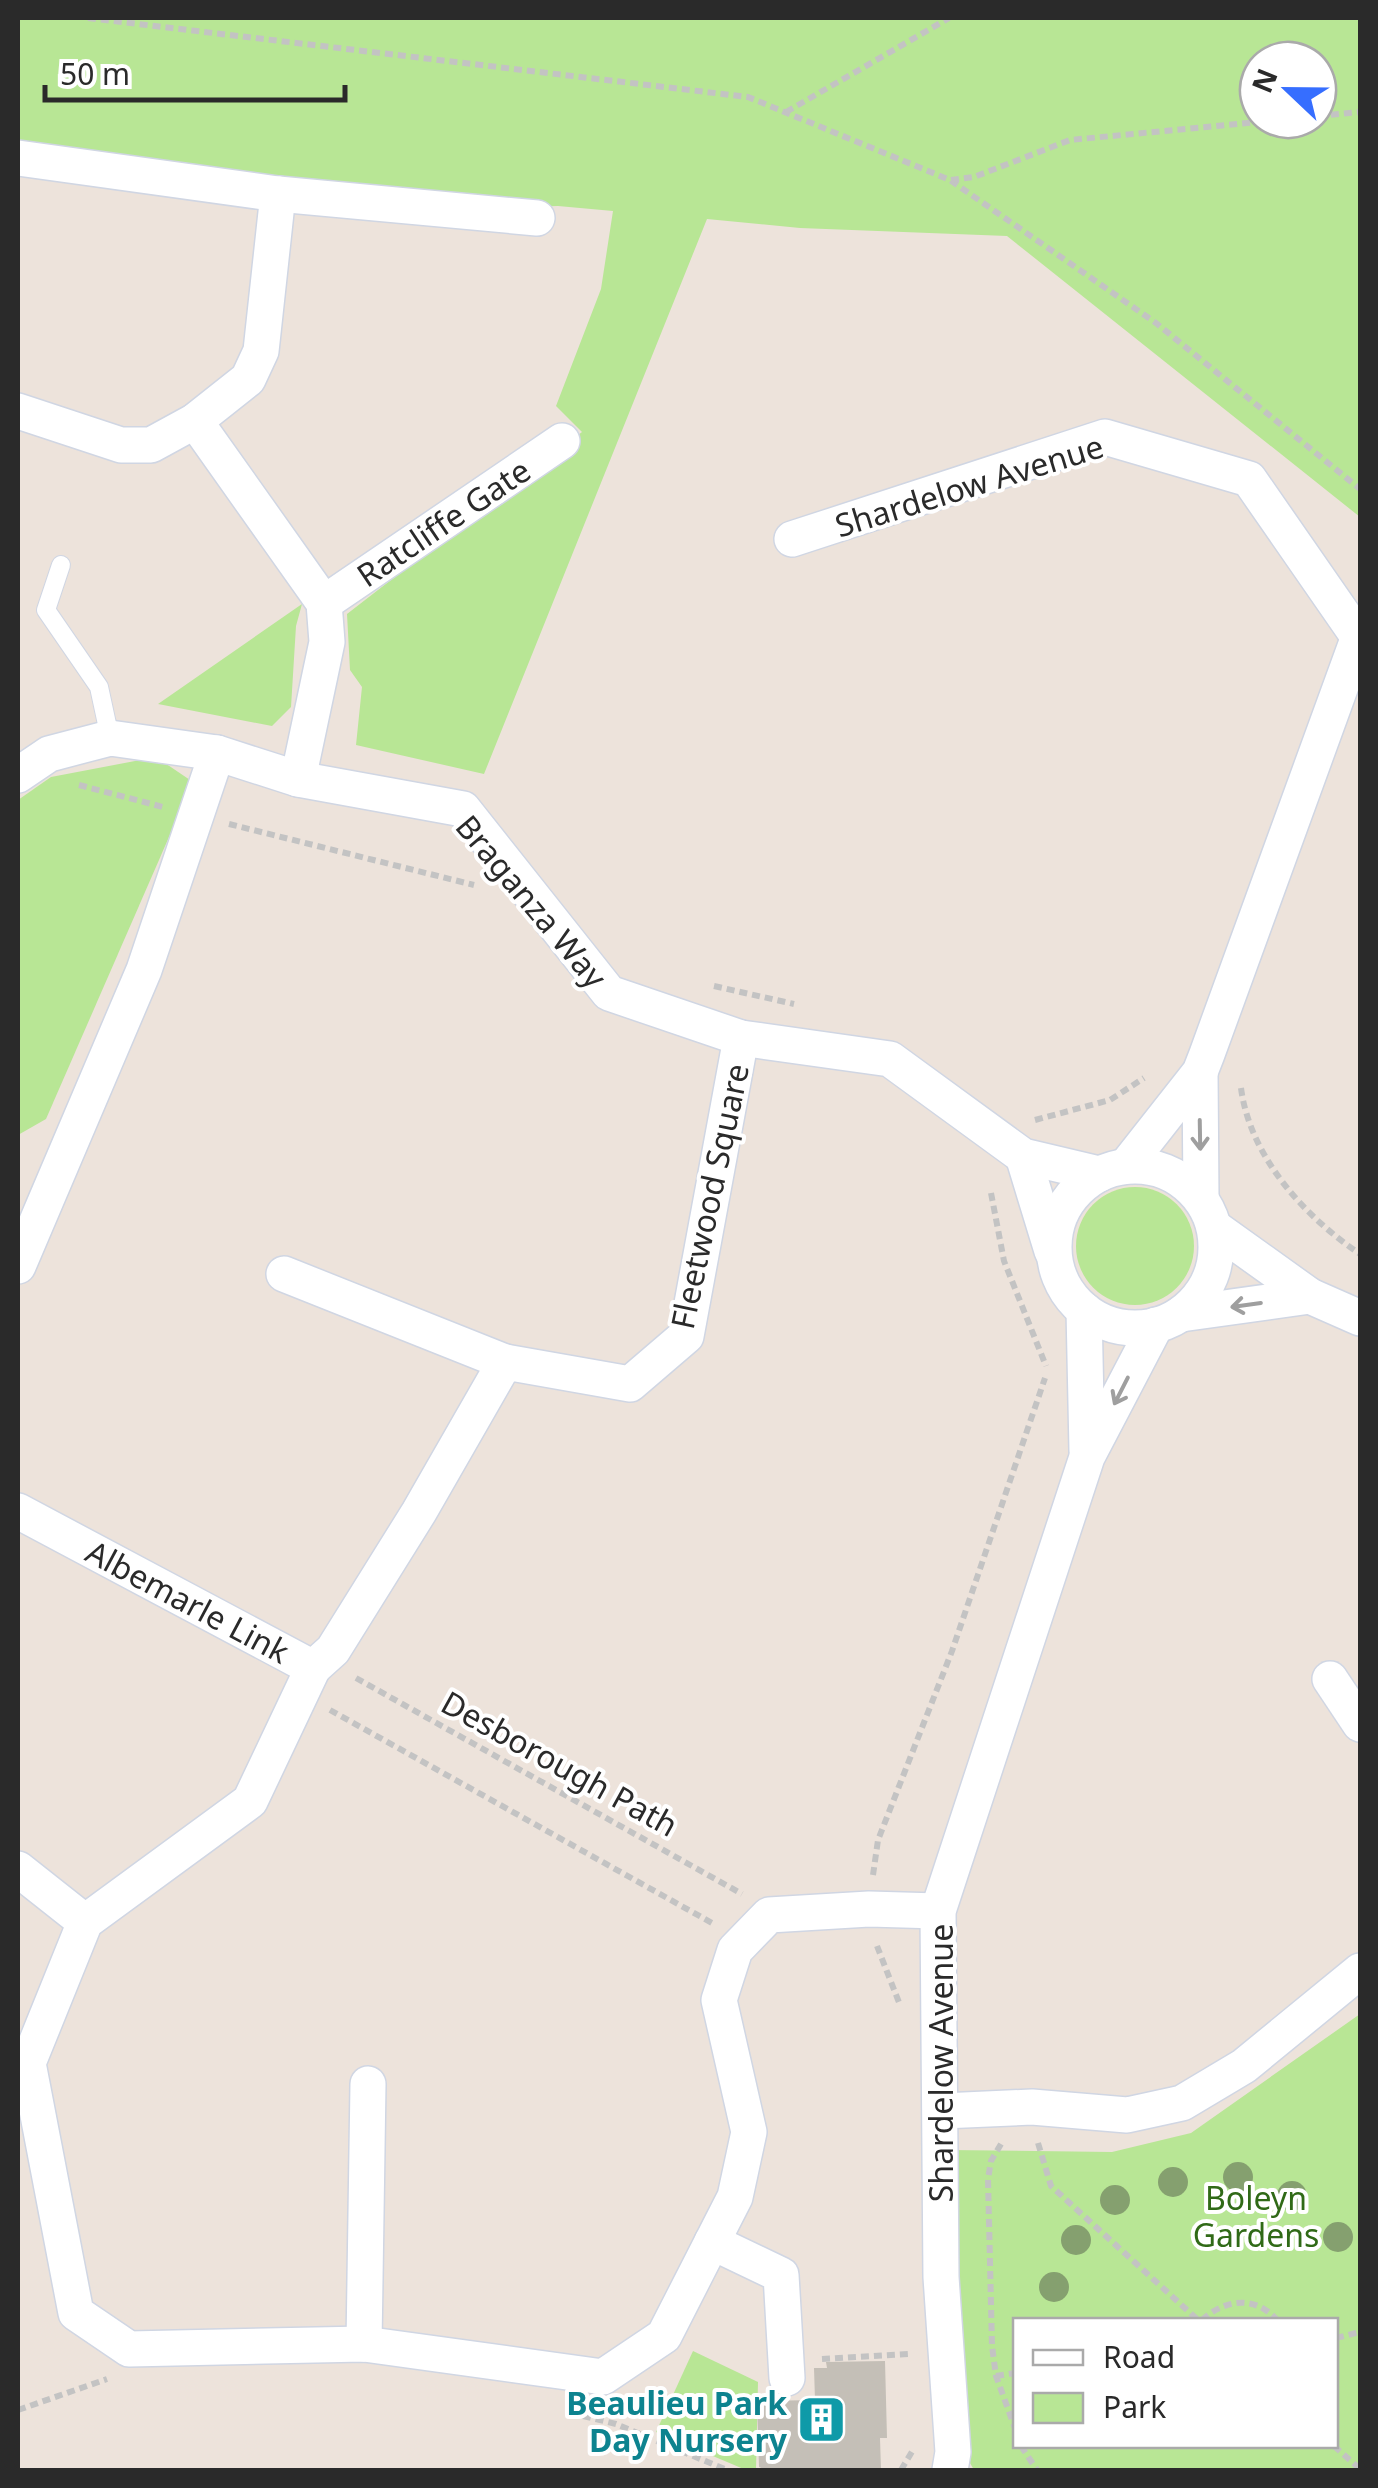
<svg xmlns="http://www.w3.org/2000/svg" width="1378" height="2488" font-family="'Noto Sans',sans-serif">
  <rect width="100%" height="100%" fill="#ede3db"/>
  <g fill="#b8e695" fill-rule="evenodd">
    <path d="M18,18h1342v499l-353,-281 -207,-8 -93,-9 -223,555 -128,-29 6,-58 -12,-17 -3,-56 235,-182 -26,-26 45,-117 12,-78 -55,-5 -116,3 -424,-66zM1258,60h60v60h-60z"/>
    <path d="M302,604l-6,22 -5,81 -19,19 -114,-22z"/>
    <path d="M156,757l37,25 -147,337 -28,16v-335l33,-23z"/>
    <circle cx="1135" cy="1246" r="59"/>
    <path d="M1360,2014v456h-386l-8,-14 -19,-306 165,2 79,-19zM1016,2320h320v126h-320z"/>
    <path d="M693,2351l65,31 -2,88h-10l-90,-38z"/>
  </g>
  <path fill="#c4bfb7" d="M885,2361l2,77h-7l1,32h-114l-8,-3 -2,-66 58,-1 -1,-32h13l-1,-6z"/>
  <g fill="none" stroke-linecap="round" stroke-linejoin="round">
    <defs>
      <path id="lane" d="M61,565l-15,45 53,77 11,51"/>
      <g id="street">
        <path d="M18,158l260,36 259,24"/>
        <path d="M18,411l103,34h30l44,-24 53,-42 13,-28 17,-157"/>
        <path d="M195,421l129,182 3,39 -29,137"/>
        <path d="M792,539l313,-102 144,42 111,160"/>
        <path d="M324,603l238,-162"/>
        <path d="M18,775l31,-21 61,-16 107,15 81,26 165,30 146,184 132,45 149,21 133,97 76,18"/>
        <path d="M1200,1072l1,126"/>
        <path d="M1023,1156l29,95"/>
        <path d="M1126,1166l74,-94 7,-18 151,-415"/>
        <circle cx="1135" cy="1247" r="81"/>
        <path d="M1215,1228l95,68 50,22"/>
        <path d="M18,1266l126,-296 73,-217"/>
        <path d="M284,1274l221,88"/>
        <path d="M1084,1310l3,141"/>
        <path d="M1181,1314l129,-18"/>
        <path d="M18,1511l295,157 -63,133 -165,121 -57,141 48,250 53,36 235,-5 239,33 61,-41 71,-139 14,-65 -30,-132 16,-50 34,-35 100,-6 69,2"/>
        <path d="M313,1668l20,-18 86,-138 86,-150 125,22 56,-48 55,-298"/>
        <path d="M1330,1679l30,45"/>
        <path d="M18,1869l67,53"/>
        <path d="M942,2111l90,-4 95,8 55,-12 62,-37 116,-95"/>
        <path d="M712,2242l69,33 6,103"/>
        <path d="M364,2344l4,-260"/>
        <path d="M950,2470l3,-18 -12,-175 -3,-366 149,-454 69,-132"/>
      </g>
    </defs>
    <use href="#lane" stroke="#d0d6e3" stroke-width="20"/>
    <use href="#street" stroke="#d0d6e3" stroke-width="38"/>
    <g stroke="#c3c3c3" stroke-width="6" stroke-dasharray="8 5" stroke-linecap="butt">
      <path d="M88,18l660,79 202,83 206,143 204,166"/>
      <path d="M786,112l163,-94"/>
      <path d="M1318,116l42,-4"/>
      <path d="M951,180l23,-3 96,-37 208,-20"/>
      <path d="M79,785l84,22"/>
      <path d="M229,824l245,61"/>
      <path d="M714,986l80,18"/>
      <path d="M1241,1088c9,69 64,129 119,166"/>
      <path d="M1035,1120l75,-20 34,-22"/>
      <path d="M991,1193l13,68 42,105"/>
      <path d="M356,1678l386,216"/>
      <path d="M330,1710l382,213"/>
      <path d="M873,1875l5,-35 74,-189 93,-273"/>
      <path d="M877,1946l23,59"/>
      <path d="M1038,2143l13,43 147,134"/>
      <path d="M1001,2144l-10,17 -3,18 4,167 4,30 20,55"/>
      <path d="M1202,2320c23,-21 53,-25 75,0"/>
      <path d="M1336,2338l24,-6"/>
      <path d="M822,2359l87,-5"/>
      <path d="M996,2376l20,-3"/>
      <path d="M18,2410l89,-31"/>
      <path d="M583,2416l33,8 111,46"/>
      <path d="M1021,2446l16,24"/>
      <path d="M1334,2446l26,23"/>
      <path d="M901,2470l12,-20"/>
    </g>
    <use href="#lane" stroke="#fff" stroke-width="18"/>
    <use href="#street" stroke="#fff" stroke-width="35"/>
  </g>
  <g fill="#85a06f">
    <circle cx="1238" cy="2177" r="15"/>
    <circle cx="1173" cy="2182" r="15"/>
    <circle cx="1292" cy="2196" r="15"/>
    <circle cx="1115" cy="2200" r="15"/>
    <circle cx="1338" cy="2237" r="15"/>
    <circle cx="1076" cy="2240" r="15"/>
    <circle cx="1054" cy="2287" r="15"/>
  </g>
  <defs><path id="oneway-shaft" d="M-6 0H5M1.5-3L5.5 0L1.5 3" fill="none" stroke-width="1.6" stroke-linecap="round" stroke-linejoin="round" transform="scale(2.5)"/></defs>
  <g stroke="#9f9f9f">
    <use href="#oneway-shaft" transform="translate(1200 1135) rotate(89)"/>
    <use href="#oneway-shaft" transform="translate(1246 1305) rotate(172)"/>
    <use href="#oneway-shaft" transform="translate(1121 1391) rotate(117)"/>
  </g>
  <defs>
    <symbol id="building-square" viewBox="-11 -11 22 22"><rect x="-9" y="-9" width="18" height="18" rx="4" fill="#0f9aa8" stroke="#fff"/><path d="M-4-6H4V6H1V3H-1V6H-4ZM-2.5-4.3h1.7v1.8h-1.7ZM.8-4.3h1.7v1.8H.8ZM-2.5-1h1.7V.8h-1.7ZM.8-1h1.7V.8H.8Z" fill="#fff"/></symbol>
  </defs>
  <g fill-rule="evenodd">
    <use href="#building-square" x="794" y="2392" width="55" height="55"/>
  </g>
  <g text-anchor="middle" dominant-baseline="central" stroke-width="8" stroke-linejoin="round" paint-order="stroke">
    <g font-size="32" fill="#2a2a2a" stroke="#fff">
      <text transform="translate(969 485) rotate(-17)">Shardelow Avenue</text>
      <text transform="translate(443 522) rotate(-34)">Ratcliffe Gate</text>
      <text transform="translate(532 901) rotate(50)">Braganza Way</text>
      <text transform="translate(709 1196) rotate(-78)">Fleetwood Square</text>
      <text transform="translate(188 1601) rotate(28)">Albemarle Link</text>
      <text transform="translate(560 1763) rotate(29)">Desborough Path</text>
      <text transform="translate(940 2063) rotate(-90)">Shardelow Avenue</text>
    </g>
    <g font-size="32" fill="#306a17" stroke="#fff">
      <text x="1256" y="2197">Boleyn<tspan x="1256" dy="37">Gardens</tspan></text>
    </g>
    <g font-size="32" font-weight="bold" fill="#0d838f" stroke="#fff" text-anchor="end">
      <text x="787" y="2402">Beaulieu Park<tspan x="787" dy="37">Day Nursery</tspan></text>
    </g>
  </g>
  <rect width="1378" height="2488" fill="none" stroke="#2a2a2a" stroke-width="40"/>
  <rect x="1013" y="2318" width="325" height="130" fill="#ffffff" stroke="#aaaaaa" stroke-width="2.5"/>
  <rect x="1033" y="2350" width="50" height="15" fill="#ffffff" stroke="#aaaaaa" stroke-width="2.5"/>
  <text x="1103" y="2368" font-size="30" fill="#2a2a2a">Road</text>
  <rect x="1033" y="2393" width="50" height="30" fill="#b8e695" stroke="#aaaaaa" stroke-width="2.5"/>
  <text x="1103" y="2418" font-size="30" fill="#2a2a2a">Park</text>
  <g transform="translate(1288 90) rotate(292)"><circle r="48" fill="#ffffff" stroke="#aaaaaa" stroke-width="2.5"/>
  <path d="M0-8L18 38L0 25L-18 38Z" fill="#366eff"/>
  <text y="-15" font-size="28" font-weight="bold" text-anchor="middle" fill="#2a2a2a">N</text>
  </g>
  <path d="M45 85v15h300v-15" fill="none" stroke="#2a2a2a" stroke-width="5"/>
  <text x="60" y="85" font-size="30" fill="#2a2a2a" stroke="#ffffff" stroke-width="8" paint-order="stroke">50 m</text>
</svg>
